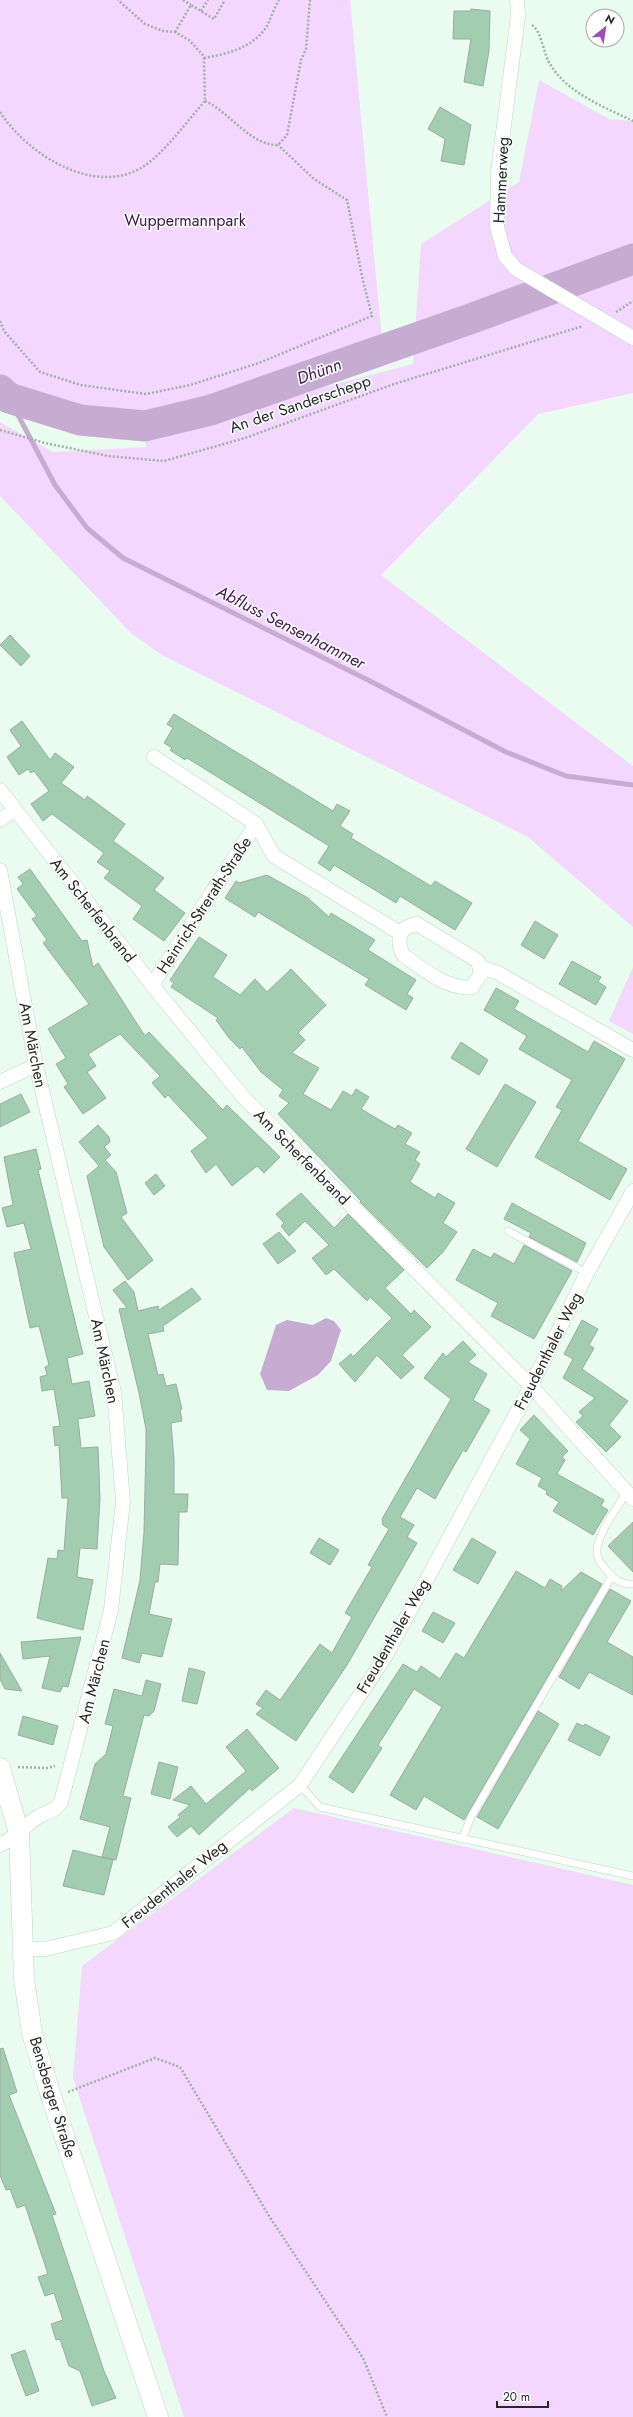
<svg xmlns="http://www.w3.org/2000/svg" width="633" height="2417" font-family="Jost,sans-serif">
  <rect width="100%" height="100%" fill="#e9fcef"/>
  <g fill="#f3d7fe">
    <path d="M0,0h350l33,351 -185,59 -106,17 -92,-50z"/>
    <path d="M539,80l70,39 24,2v272l-95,21 -157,161 252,191v161l-105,-90 -366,-182 -30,-21 -132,-138v-74l53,30 94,-5 -4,-13 270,-70 8,-120 98,-62z"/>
    <path d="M633,967v67l-24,-13z"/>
    <path d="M294,1808l339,77v532h-449l-111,-339 9,-112z"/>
  </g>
  <path fill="#c7acd2" d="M326,1318l8,3 7,9 -10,31 -13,14 -29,16 -22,-1 -7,-16 16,-49 11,-5 26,5z"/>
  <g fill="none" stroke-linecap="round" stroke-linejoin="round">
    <path stroke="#c7acd2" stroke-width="5" d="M9,398l46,87 32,43 36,30 247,123 136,71 60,24 67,9"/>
    <path stroke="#c7acd2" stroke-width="31" d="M0,390l9,8 71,22 65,6 66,-16 259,-91 163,-60"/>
  </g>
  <g fill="#a2cdb1" stroke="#9aaca0">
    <path d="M471,9l19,2 -1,40 -6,35 -19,-4 7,-43h-18l1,-28h17z"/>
    <path d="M440,107l31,18 -7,40 -23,-4 4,-22 -17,-10z"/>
    <path d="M10,635l20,21 -9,10 -21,-21z"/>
    <path d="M174,714l159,97 4,-7 13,7 -10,15 13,8 -2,4 80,48 4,-5 37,22 -17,27 -55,-34 -4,7 -62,-38 -4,6 -12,-8 11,-17 -142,-88 -2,2 -15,-10 2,-2 -8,-5 9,-15 -6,-4z"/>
    <path d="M22,721l28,39 5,-7 19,14 -13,16 24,17 2,-4 38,28 -12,17 51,37 -10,12 31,23 -21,28 -31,-22 9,-13 -38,-28 6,-7 -13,-9 7,-9 -52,-39 -9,7 -12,-17 18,-13 -15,-20 -3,2 -3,-4 -9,6 -12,-18 14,-11 -11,-16z"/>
    <path d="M30,869l52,72 5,-1 6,27 5,-4 47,73 4,-4 74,78 4,-5 53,52 -16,16 -7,-7 -25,20 -16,-22 -10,9 -15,-22 17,-13 -40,-43 -3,3 -13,-15 8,-7 -40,-42 -32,20 8,12 -9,6 19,26 -23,16 -19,-27 4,-3 -12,-20 10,-6 -18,-29 41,-25 -46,-61 4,-3 -15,-21 5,-3 -20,-27 6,-5 -5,-7z"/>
    <path d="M267,875l41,23 21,19 2,-4 44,27 -7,10 48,30 -9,14 6,4 -7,12 -41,-25 4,-6 -52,-31 -59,-36 -3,5 -30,-19 11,-17 3,2z"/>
    <path d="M535,921l23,14 -14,24 -23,-14z"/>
    <path d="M199,937l28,18 -14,22 27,18 15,-16 12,13 24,-23 35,36 -28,28 7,7 -13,13 27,15 -16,26 28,16 12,-19 9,5 4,-7 13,8 -8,12 34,20 3,-4 14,8 -7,11 15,8 -5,8 5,4 -10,18 25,16 3,-5 17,10 -12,20 14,9 -14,20 -16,16 -67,-66 1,-1 -83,-87 11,-11 -10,-7 4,-6 -22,-18 -19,-25 -2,2 -11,-11 -13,-18 2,-2 -47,-31 3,-4 -4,-3z"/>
    <path d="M572,961l29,16 -3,5 8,5 -10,18 -37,-21z"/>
    <path d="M496,988l23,13 -5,8 74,43 6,-11 31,18 -47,82 49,28 -17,31 -75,-43 27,-47 -6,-3 16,-27 -53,-31 8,-13 -43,-26z"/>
    <path d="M461,1042l27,18 -9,15 -28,-17z"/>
    <path d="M505,1084l31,18 -39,65 -31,-18z"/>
    <path d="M21,1094l9,18 -30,15v-23z"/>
    <path d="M98,1125l11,12 1,5 -6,5 7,8 -6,5 11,12 11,41 -6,4 32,43 -25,20 -24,-33 -17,-71 12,-10 -20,-24z"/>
    <path d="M36,1149l5,20 -3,1 45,184 -16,4 5,26 17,-3 6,35 -17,3 3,29 17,-1 2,52 -3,50 -17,-1 -3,29 16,3 -10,50 -46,-12 11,-60 9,1 1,-9 6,1 4,-53h-6l-3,-53 -4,1 -2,-19 7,-1 -6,-37 -12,2 -2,-14 7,-2 -2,-8 4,-2 -10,-39 -9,2 -16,-75 17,-4 -7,-26 -17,4 -5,-19 11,-3 -9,-48z"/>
    <path d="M156,1174l9,12 -11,9 -9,-12z"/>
    <path d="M301,1193l33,35 14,-14 56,56 -19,18 26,26 3,-4 17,17 -29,28 12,12 -13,12 -24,-24 -22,27 -16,-18 12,-10 2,3 39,-39 -22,-21 -3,4 -33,-32 -8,6 -14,-17 17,-13 -24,-24 -16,15 -8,-10 3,-3 -8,-9z"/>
    <path d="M512,1203l74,40 -9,19 -48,-25 2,-4 -27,-14z"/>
    <path d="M279,1232l17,19 -18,13 -15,-20z"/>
    <path d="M524,1245l48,26 -38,68 -43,-23 7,-13 -42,-23 17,-31 18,9 3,-5 20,11z"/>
    <path d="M125,1281l9,11 4,19 20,-5 1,4 33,-22 9,11 -38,27 1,5 -16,3 10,41 5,-1 3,12 10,-2 6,25h-2l2,12 -11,2 3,37v34h14l-1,18h-8l-1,53 -18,-1 -2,18h-3l-6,32 23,5 -10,38 -20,-4 -3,10 -17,-5 18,-78 4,-48 2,-87v-16l-7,-36 -20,-84 8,-1 -14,-18z"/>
    <path d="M582,1320l16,9 -9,16 5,3 -12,21 46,32 -19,24 12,12 -15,15 -30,-30 7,-6 -4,-4 16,-14 -32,-20 10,-19 -9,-5z"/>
    <path d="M463,1341l13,14 -8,7 19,12 -14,26 17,10 -24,42 -3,-2 -28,49 -18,-11 -17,29 14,8 -7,12 10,6 -70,122 -51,76 -40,-27 7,-6 -7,-4 10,-14 14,10 40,-56 12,9 20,-36 -7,-4 27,-46 -4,-2 21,-36 -6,-4 -1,-6 69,-120 -27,-21 19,-25 3,4z"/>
    <path d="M534,1415l34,36 -6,6 3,3 -8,14 47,26 -3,6 7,4 -15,25 -40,-24 6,-9 -13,-8 1,-3 -9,-5 4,-8 -26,-14 14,-25 -10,-9z"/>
    <path d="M633,1522v50l-25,-26z"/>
    <path d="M319,1538l20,12 -9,15 -20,-12z"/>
    <path d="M472,1538l24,14 -18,32 -25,-14z"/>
    <path d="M516,1571l29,17 5,-9 12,7 -1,5 20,-19 21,12 -138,236 -40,-24 -8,14 -26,-15 52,-88 -28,-18 -36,56 4,3 -29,45 -24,-16 74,-113 14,8 4,-6 19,13 16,-26 8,5z"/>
    <path d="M610,1589l21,12 -24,41 26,15v38l-44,-23 -10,17 -20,-12z"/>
    <path d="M433,1612l22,11 -12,20 -21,-12z"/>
    <path d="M81,1637l-13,50 -5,-1 -3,6 -18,-4 8,-32 -27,3 -2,-17z"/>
    <path d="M0,1653l22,38 -17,-2 -5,-10z"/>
    <path d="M189,1668l16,4 -8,32 -15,-3z"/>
    <path d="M146,1680l15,4 -7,27 -5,5 -5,-1 -21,81 8,2 -15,62 -14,-3 8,-30 -30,-8 15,-55 11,-10 7,-28 -8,-2 9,-35 28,7z"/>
    <path d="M538,1711l21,13 -61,105 -21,-12z"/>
    <path d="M23,1716l35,10 -5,19 -35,-10z"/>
    <path d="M577,1723l6,3 2,-2 25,13 -10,19 -32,-16z"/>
    <path d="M247,1729l32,39 -27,23 -2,-3 -51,47 -8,-9 -14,11 -9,-10 12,-10 -2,-2 12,-10 -17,-5 18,-14 15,18 40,-33 -20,-24z"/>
    <path d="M159,1762l19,5 -8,32 -19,-5z"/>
    <path d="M73,1850l40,10 -9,35 -41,-9z"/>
    <path d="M3,2048l14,44 -8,3 47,119 -4,1 52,156 12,27 -24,8 -12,-35 -11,-5 -9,-27 -4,1 -5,-16 12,-4 -9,-27 -9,3 -7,-19 10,-3 -23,-69 -8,3 -7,-19 -4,1 -6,-15v-126z"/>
    <path d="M25,2350l14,41 -13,5 -15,-41z"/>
  </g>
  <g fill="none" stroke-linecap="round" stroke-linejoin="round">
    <defs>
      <g id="lane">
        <path d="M508,1231l79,42"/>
        <path d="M627,1492c-9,14 -36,50 -29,66 2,6 7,10 11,15 7,7 13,12 24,11"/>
        <path d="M300,1785l20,22 313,69"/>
        <path d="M462,1839l10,-24 140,-239"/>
      </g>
      <g id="street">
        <path d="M517,0l1,16 -20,156 -1,55 8,29 11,13 117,69"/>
        <path d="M154,757l102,67"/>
        <path d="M0,790l152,195 92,113 287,288 102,113"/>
        <path d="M0,820l15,-10"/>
        <path d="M0,870l36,195 78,327 9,110 -12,108 -50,192c-6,10 -14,9 -23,15 -13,8 -23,21 -38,28"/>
        <path d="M417,924l61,37 3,13 -9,13c-23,4 -51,-19 -69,-32 -7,-16 -4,-28 14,-31z"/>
        <path d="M481,967l17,6 135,77"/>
        <path d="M152,985l104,-161 18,32 126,77"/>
        <path d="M0,1082l36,-17"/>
        <path d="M24,1949h21l68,-16 187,-148 85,-128 146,-271 56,-113 46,-82"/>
      </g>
      <path id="secondary" d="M0,1768l19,65 5,146 8,54 20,66 106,318"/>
    </defs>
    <use href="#lane" stroke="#c0d3c6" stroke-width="8"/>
    <use href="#street" stroke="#c0d3c6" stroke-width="15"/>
    <use href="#secondary" stroke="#c0d3c6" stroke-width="21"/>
    <g stroke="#a1afa5" stroke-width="2.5" stroke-dasharray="2 2" stroke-linecap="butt">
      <path d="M183,0l8,5"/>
      <path d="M201,11l7,-11"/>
      <path d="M532,25c10,7 11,28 18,39 17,29 54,43 83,57"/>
      <path d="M175,32l16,-27 23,14 11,-19"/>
      <path d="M204,58c23,-4 49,-10 63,-32 4,-8 7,-18 12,-26"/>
      <path d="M205,101c25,11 44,44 73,44l9,-10 14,-75 5,-11 4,-49"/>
      <path d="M0,112c27,42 93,84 141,56 23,-14 46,-47 64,-67l-1,-43 -2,-4 -13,-14 -14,-8 -12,-1 -18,-7 -27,-24"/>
      <path d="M616,312l17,-11"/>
      <path d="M0,321l4,10 36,41 41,13 65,9 44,-9 69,-22 113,-47 -9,-35 -16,-81 -33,-21 -36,-34"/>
      <path d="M0,430l45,13 63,13 56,5 81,-23 149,-54 189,-58"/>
      <path d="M18,1767l29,1 8,-2"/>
      <path d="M68,2092l87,-34 25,9 89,149 94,142 24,59"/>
    </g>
    <use href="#lane" stroke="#fff" stroke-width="7"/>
    <use href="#street" stroke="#fff" stroke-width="14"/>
    <use href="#secondary" stroke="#fff" stroke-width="20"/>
  </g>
  <g text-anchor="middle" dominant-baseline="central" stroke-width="3" stroke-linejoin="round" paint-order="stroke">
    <g font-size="16" fill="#242b26" stroke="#fff">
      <text transform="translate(501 180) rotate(-87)">Hammerweg</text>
      <text transform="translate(300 404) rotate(-19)">An der Sanderschepp</text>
      <text transform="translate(204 905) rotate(-57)">Heinrich-Strerath-Straße</text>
      <text transform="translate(93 910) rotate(52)">Am Scherfenbrand</text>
      <text transform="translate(33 1045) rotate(79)">Am Märchen</text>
      <text transform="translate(302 1157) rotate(45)">Am Scherfenbrand</text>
      <text transform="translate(548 1351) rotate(-63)">Freudenthaler Weg</text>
      <text transform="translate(105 1361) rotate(78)">Am Märchen</text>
      <text transform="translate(393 1636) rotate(-60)">Freudenthaler Weg</text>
      <text transform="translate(94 1681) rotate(-76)">Am Märchen</text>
      <text transform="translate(174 1884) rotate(-39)">Freudenthaler Weg</text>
      <text transform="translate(53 2097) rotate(73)">Bensberger Straße</text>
    </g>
    <g font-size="16" fill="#3a1746" stroke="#fff">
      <text x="185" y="220">Wuppermannpark</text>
    </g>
    <g font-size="17" font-style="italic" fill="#442150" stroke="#fff">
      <text transform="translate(319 371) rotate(-20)">Dhünn</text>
      <text transform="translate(291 627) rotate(27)">Abfluss Sensenhammer</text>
    </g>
  </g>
  <g transform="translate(605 28) rotate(30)"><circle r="19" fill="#ffffff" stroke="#a7aaa8"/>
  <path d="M0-3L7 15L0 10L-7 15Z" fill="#9e4cbb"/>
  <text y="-6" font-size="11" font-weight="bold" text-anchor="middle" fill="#242b26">N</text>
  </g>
  <path d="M497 2401v6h51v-6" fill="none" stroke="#242b26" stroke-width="2"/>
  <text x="503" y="2401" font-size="12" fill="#242b26" stroke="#ffffff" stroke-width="3" paint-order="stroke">20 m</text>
</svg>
